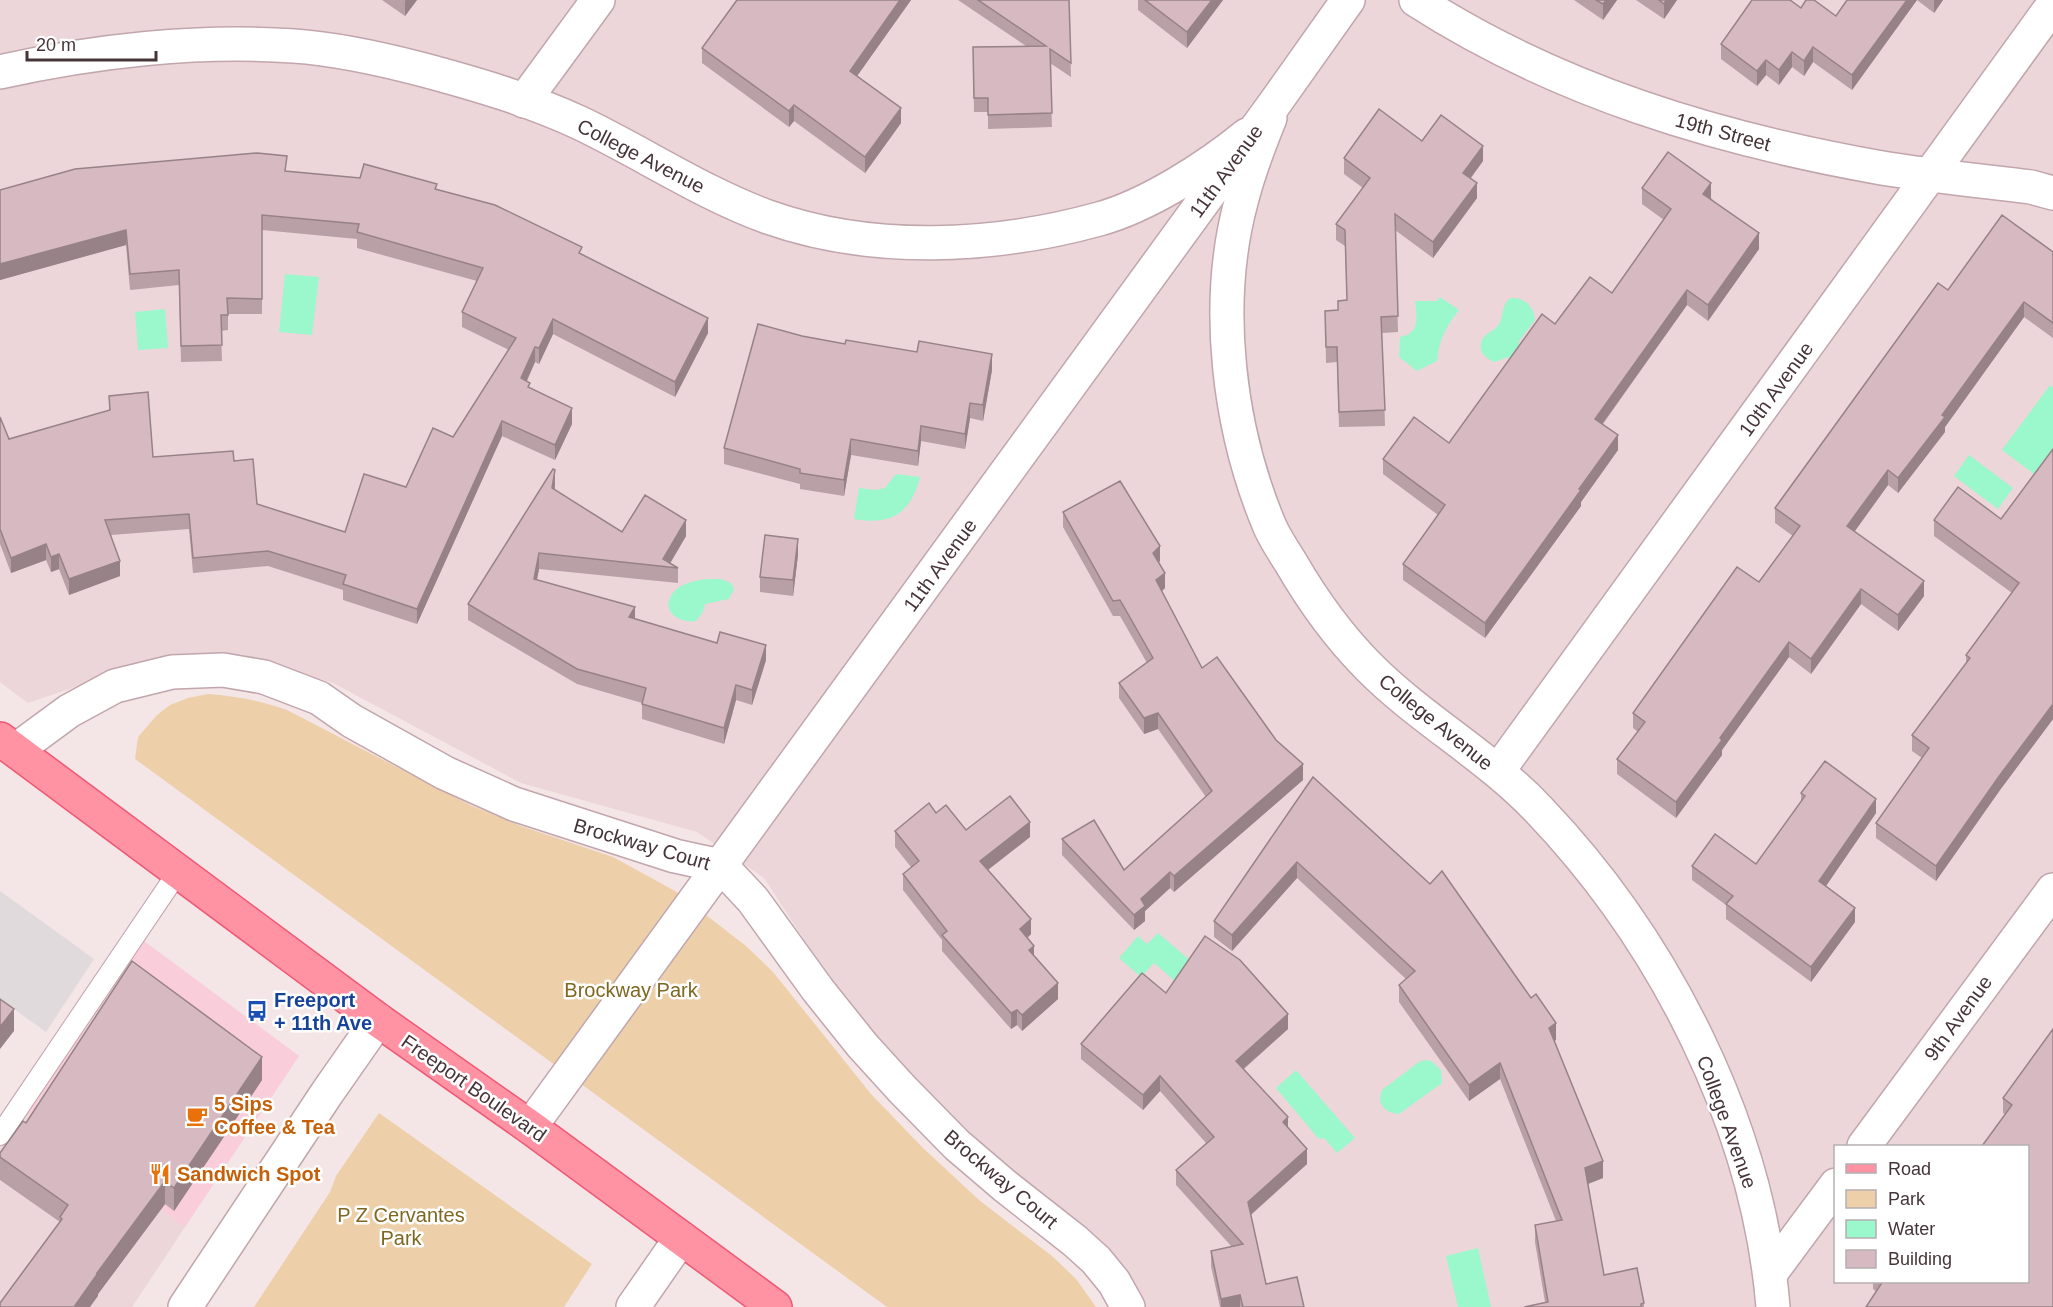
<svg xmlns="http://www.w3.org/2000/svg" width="2053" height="1307" font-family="Arial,sans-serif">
  <rect width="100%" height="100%" fill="#f4e5e7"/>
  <g fill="#edd6da" fill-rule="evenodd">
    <path d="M0,0h2053v1307h-910l-156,-148 -127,-133 -96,-148 -67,-46 -176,-49 -188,-100 -91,-29 -82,4 -132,45 -28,-21zM1836,1146h192v136h-192z"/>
    <path d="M19,1107l166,120 -53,80h-132v-172z"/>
  </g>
  <path fill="#f9cdda" d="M136,935l163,121 -114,171 -166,-120z"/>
  <g fill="#edd0a9">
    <path d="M208,694c28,2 53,7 79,16l183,95 51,21 92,31 62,34 71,55 27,26 98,122 52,54 56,52 73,56 24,23 20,28h-209l-752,-548 3,-22 19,-22 13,-10 18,-7z"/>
    <path d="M379,1113l213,151 -28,43h-310l76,-115 6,-16z"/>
  </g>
  <path fill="#e1dadc" d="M0,891l94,68 -48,73 -46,-33z"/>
  <g fill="#9af8cc">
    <path d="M285,274l34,3 -7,58 -33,-3z"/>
    <path d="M1440,297l19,13c-13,17 -20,29 -22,51l-20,10 -18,-14 1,-20c20,-3 17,-20 15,-36h22z"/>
    <path d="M1510,298c14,-1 24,8 25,22l-16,21v7l-4,8 -10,2 -10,4c-12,-3 -19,-15 -11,-25 4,-5 12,-7 15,-13 5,-9 2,-18 11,-26z"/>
    <path d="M165,309l3,39 -30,2 -3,-38z"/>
    <path d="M2050,385l3,2v61l-19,26 -32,-24z"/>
    <path d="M1969,455l44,33 -15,21 -44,-33z"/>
    <path d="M896,474l24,3c-9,36 -29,49 -66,42l5,-31 16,2 10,-2z"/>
    <path d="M708,579h13l10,4 3,6 -5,10 -24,5 -2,8 -7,9c-16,3 -37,-10 -23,-28 8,-10 23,-13 35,-14z"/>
    <path d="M1158,933l34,29 -17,19 -21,-18 -13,14 -22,-19 19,-22 9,8z"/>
    <path d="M1425,1060l6,1 10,9 1,13 -43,31c-14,-1 -23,-10 -17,-24l37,-28z"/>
    <path d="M1296,1070l59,68 -18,15 -12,-14 -7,-1 -42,-50z"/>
    <path d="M1478,1248l13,59h-33l-12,-51z"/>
  </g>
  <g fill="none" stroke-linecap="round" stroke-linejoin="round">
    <defs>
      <path id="service" d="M0,1135l178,-263"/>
      <g id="minor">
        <path d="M1416,0c141,91 302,139 466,168 49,8 100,13 149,19l22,6"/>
        <path d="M0,72c93,-21 199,-33 294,-26 44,3 88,13 130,24 52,14 107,30 156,53 63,30 122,70 188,94 104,37 226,31 331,2 48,-13 109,-52 148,-84"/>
        <path d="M524,101l74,-101"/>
        <path d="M1270,118c-11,27 -22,56 -29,84 -28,104 -12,228 29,325 6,13 14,25 21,36 22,38 48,74 79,105 52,52 118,88 169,142 125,131 219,314 234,497"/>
        <path d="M16,750l53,-39 46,-25 57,-14 51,-2 41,7 55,21 33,23 93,52 69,31 161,52 46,10 32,34 65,90 44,55 40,44 55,56 48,41 70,55 21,19 18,22 14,25"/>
        <path d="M1498,771l555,-766"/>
        <path d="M1864,1146l189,-256"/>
        <path d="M1770,1274l66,-89"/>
        <path d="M185,1307l142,-214 51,-73"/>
        <path d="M633,1307l48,-69"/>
      </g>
      <path id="tertiary" d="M530,1127l745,-1024 73,-103"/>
      <path id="primary" d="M0,739l378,281 152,107 245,180"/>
    </defs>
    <use href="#service" stroke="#c1a6ac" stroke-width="22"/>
    <use href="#minor" stroke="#c1a6ac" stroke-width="36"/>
    <use href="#tertiary" stroke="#c1a6ac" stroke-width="36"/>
    <use href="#primary" stroke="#f05772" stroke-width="36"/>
    <use href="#service" stroke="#fff" stroke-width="20"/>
    <use href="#minor" stroke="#fff" stroke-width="33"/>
    <use href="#tertiary" stroke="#fff" stroke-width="33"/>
    <use href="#primary" stroke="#ff93a4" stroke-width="33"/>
  </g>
  <g fill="#b99fa6">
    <path d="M382,0h35l-12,16z"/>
    <path d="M737,0h174l-54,76 44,47 -36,50 -71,-52 -5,6 -87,-64v-15z"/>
    <path d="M958,0h111l2,77 -21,-14 2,64 -64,2v-17h-14l-1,-65 53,-1z"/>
    <path d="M1138,0h85l-36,48 -49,-38z"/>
    <path d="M1574,0h43l-14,20z"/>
    <path d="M1636,0h41l-13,19z"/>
    <path d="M1847,0h96l-9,13 -17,-13 -65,90 -39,-28 -9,14 -12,-9 -13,18 -13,-10 -9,11 -36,-27v-15l80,-36 35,8z"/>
    <path d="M1422,141l61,20 -12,17 6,20 -44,60 -38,-28 3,102 -16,1 3,93 -46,1 -2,-65 -11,1 -1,-52 13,-1 9,-10 -2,-54 -9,-6v-16l27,-36 -19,-14v-16z"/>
    <path d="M287,171l150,18 145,65 126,79 -33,64 -122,-63 -14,30 -4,-2 -8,19 3,8 42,35 -17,36 -53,-24 -85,188 -74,-24v-10l-75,-24 -75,7 -4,-44 -78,6 9,41 -51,19 -10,-26 -8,3 -5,-12 -35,13 -11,-29v-127l9,22 100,-28v-15l44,61 81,4 23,43 88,28 61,-45 47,-50 56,-87 -47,-23v-15l15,-31 -120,-33v-9l-95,-9v84h-34v16l-7,1 1,30 -41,1 -2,-77 -49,5 -4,-45 -126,35v-90z"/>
    <path d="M1642,188l69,10 48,51 -51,72 -21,-16 -84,119 15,26 -37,52v4l-96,132 -82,-58v-16l35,-49 -55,-41v-15l66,-16 106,-119 57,-31 52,-73 -22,-16z"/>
    <path d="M2053,252v86l-29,-21 -79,110v5l-47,61 -10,-8 -34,47 70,64 -26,35 -37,-27 -50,70 -22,-17 -67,93v5l-46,63 -59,-44v-15l21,-27 -5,-4v-15l126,-131 34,-46 -18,-13v-15l173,-218z"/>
    <path d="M802,336l190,34 -9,51 -13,-3 -5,31 -44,-8 -3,25 -67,-11 -7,41 -44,-7v-5l-76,-20v-16z"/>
    <path d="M2053,449v270l-53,71 -64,91 -60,-43v-15l46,-65 -10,-7v-16l54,-72v-8l46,-62 -78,-57v-16l67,-1z"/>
    <path d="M555,485v5l67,42 64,4 -16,27 8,5v15l-139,-14 -2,11 98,39 131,41 -14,45 -16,-5 -12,44 -82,-25v-16l-65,-19 -109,-64v-16z"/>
    <path d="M1063,512l97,49 -1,1 6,26 -3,3 40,77 101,112 -129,112 -4,-4 -25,23v10l-11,9 -72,-75v-16l62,31 82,-73 -48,-68 -14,5 -25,-36v-15l28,-20 -27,-47h-7l-50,-89z"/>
    <path d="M798,555l-5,41 -33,-4v-15z"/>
    <path d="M1313,777l243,263 -2,1 49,137 -15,6 16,91 40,28v4h-120l21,-5 -10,-60v-17l21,-4 -56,-142 -31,22 -70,-99v-17l7,-6 -109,-101 -65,73 -18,-14v-16z"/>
    <path d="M1801,793l75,20 -50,73 29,36 -44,60 -85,-63v-14l-34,-25v-14l64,-2 45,-62z"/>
    <path d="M936,813l30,17 64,7 -42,33 43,64 -4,4 7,18 24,43 -36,32 -5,-6 -6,4 -69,-78v-11l-39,-50v-16l8,-7 -16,-20v-16z"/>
    <path d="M1166,993l122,36 -44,40 44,59 19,36 -56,51 15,69 38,23h-84l-9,-41v-15l21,-4 -56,-62v-15l30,-27 -46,-52 -17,19 -62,-51v-15z"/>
    <path d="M2053,1029v278l-176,-15 -4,-3v-8h155l-23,-167 -2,-1v-15z"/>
    <path d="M262,1080l-88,131 -9,-7 -67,90v2l-38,-74 -60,-42v-27l26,-30z"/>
  </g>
  <g fill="#968287">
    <path d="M406,0h11l-12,16v-15z"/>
    <path d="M900,0h11l-61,86v-15z"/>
    <path d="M1212,0h11l-36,48v-16z"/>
    <path d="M1606,0h11l-14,20v-16z"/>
    <path d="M1666,0h11l-13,19v-15z"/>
    <path d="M1907,0h10l-65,90v-15z"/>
    <path d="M1934,0h9l-9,13z"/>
    <path d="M1813,47v15l-9,14v-15z"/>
    <path d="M1792,52v15l-13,18v-15z"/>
    <path d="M1766,60v15l-9,11v-15z"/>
    <path d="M794,105v16l-5,6v-16z"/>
    <path d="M901,108v15l-36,50v-16z"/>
    <path d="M1483,146v15l-20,27v-15z"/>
    <path d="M1477,183v15l-44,60v-16z"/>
    <path d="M1711,183v15l-8,11v-15z"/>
    <path d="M126,230v15l-126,35v-16z"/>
    <path d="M1759,233v16l-51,72v-16z"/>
    <path d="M1687,290v15l-92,129v-15z"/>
    <path d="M2024,302v15l-79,110v5l-47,61v-15l44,-63z"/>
    <path d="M708,318v15l-33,64v-15z"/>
    <path d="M553,319v15l-14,30v-16z"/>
    <path d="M535,347v15l-14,31v-15z"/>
    <path d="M992,354v16l-9,51v-16z"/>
    <path d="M970,403v15l-5,31v-15z"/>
    <path d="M572,408v16l-17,36v-15z"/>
    <path d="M502,421v15l-85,188v-15z"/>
    <path d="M921,426v15l-3,25v-15z"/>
    <path d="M1618,435v15l-37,52v4l-96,132v-15z"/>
    <path d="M851,439v16l-7,41v-16z"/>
    <path d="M555,470v15l-3,18v-15z"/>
    <path d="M1888,470v15l-41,57v-16z"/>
    <path d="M686,520v16l-18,31 -5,-8z"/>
    <path d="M798,539v16l-5,41v-16z"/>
    <path d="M46,544v16l-35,13v-15z"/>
    <path d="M1160,546v15l-7,7v-15z"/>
    <path d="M539,553v16l-5,25v-15z"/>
    <path d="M59,554v15l-8,3v-15z"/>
    <path d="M120,561v15l-51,19v-16z"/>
    <path d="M1165,573v15l-9,8v-16z"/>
    <path d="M1924,581v15l-26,35v-16z"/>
    <path d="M1861,589v15l-50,70v-15z"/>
    <path d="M635,607v16l-6,-6z"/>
    <path d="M1789,642v15l-67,93v5l-46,63v-16l44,-64z"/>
    <path d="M766,645v15l-14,45v-15z"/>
    <path d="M736,685v15l-12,44v-16z"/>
    <path d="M2053,704v15l-53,71 -64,91v-15l64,-91z"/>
    <path d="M1158,713v16l-14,5v-16z"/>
    <path d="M1303,764v16l-129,112v-16z"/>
    <path d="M1876,799v14l-57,83v-15z"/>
    <path d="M1030,822v15l-50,39v-15z"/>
    <path d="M1297,862v16l-65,73v-16z"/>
    <path d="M1170,872v16l-25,23v10l-11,9v-15l7,-16z"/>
    <path d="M1855,908v14l-44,60v-15z"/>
    <path d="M1031,919v15l-11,11v-16z"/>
    <path d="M1034,946v15l-5,-11z"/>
    <path d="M1058,983v16l-36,32v-16z"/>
    <path d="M14,1009v22l-14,18v-22z"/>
    <path d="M1017,1010v15l-6,4v-16z"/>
    <path d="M1288,1014v15l-52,46v-14z"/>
    <path d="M1556,1023v17l-7,4v-16z"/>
    <path d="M262,1057v23l-88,131v-23z"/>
    <path d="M1500,1063v16l-31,22v-16z"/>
    <path d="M1160,1076v15l-17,19v-15z"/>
    <path d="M1288,1117v15l-5,-10z"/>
    <path d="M1307,1149v15l-59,53v-15z"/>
    <path d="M1603,1161v17l-18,7v-17z"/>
    <path d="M165,1181v23l-67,90v2l-8,11h-16l23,-34z"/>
    <path d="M1240,1295v12h-19v-8z"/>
  </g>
  <g fill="#d7b9c1" stroke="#968287" stroke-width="1.5">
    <path d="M737,0h163l-50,71 51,37 -36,49 -71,-52 -5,6 -87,-63z"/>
    <path d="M978,0h91l2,63 -21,-14 2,64 -64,2v-17h-14l-1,-51 73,-1z"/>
    <path d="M1145,0h67l-25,32z"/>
    <path d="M1596,0h10l-3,4z"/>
    <path d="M1659,0h7l-2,4z"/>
    <path d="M1752,0h38l11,8 5,-8h8l22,16 11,-16h60l-55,75 -39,-28 -9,14 -12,-9 -13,18 -13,-10 -9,11 -36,-27z"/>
    <path d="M1379,109l43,32 19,-26 42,31 -20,27 14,10 -44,59 -38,-28 3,102 -17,1 4,93 -46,2 -2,-65h-11l-1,-36 13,-1v-9l9,-1 -2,-70 -9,-6 34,-46 -26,-20z"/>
    <path d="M1668,152l43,31 -8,11 56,39 -51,72 -21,-15 -92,129 23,16 -39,54 2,1 -96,133 -82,-59 42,-59 -62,-46 31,-42 35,26 93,-129 13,10 35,-47 22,16 59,-84 -29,-21z"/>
    <path d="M257,153l30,3 -2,15 75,7 4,-14 73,20 -2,5 60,16 87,42 -3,6 129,65 -33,64 -122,-63 -14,29 -4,-1 -14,31 9,5 -2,4 44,21 -17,37 -53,-24 -85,188 -74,-25 3,-9 -78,-24 -75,7 -4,-44 -84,6 15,41 -51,18 -10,-25 -8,3 -5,-13 -35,14 -11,-29v-112l9,22 101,-29 -1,-14 39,-4 5,65 80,-6 1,10 19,-2 4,45 88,28 19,-58 42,13 27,-59 20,9 63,-99 -54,-26 21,-44 -126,-36 2,-8 -97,-9v84l-35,-1 1,17h-7l1,30 -41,1 -2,-76 -49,4 -4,-44 -126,34v-74l75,-21z"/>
    <path d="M2002,215l51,37v71l-29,-21 -82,113 3,2 -47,61 -10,-8 -41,56 77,55 -26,34 -37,-26 -50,70 -22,-17 -69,96 2,2 -46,62 -59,-43 28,-37 -12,-9 104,-146 22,15 41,-56 -25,-18 163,-225 10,7z"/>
    <path d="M758,324l44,12 43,8 1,-4 71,12 2,-11 73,13 -9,51 -13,-2 -5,31 -44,-8 -3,25 -67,-12 -7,41 -44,-7v-4l-76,-21z"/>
    <path d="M2053,449v255l-53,71 -64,91 -60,-43 53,-75 -17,-13 58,-77 -4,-3 53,-72 -85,-63 24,-33 43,32z"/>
    <path d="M553,469l2,1 -3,18 70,44 23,-37 41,25 -23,39 15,9 -139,-15 -5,26 101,28 -6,10 88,26 3,-11 46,13 -14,45 -16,-5 -12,43 -82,-24 4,-16 -69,-19 -109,-65z"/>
    <path d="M1120,481l40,65 -7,7 12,20 -9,7 46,88 15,-11 59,83 27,24 -129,112 -4,-4 -29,27 4,7 -11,9 -72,-76 32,-19 30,50 88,-79 -54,-78 -14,5 -25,-35 34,-25 -33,-58 -7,1 -50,-89z"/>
    <path d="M765,535l33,4 -5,41 -33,-3z"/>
    <path d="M1825,761l51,38 -57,82 36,27 -44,59 -85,-63 7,-8 -41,-30 23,-32 41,30 49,-68 -4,-3z"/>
    <path d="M1313,777l117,107 12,-13 89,127 5,-4 20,29 -7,5 54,133 -18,7 19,107 33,-7 7,35 -3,1v3h-117l24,-5 -13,-77 27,-5 -62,-157 -31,22 -70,-100 16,-14 -118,-109 -65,73 -18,-14z"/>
    <path d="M1010,796l20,26 -50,39 51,58 -11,10 14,17 -5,4 29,33 -36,32 -5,-5 -6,3 -69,-78 5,-4 -44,-57 16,-13 -24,-30 34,-28 7,10 10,-8 20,25z"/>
    <path d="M1205,936l35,24 48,54 -52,47 52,56 -5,5 24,27 -59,53 18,82 31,-7 7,30h-61l-3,-12 -19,4 -10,-48 32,-7 -67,-74 38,-33 -54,-61 -17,19 -62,-51 61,-71 24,20z"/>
    <path d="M132,961l130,96 -88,131 -9,-7 -68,92h1l-24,34h-74v-4l62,-84 -2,-2 8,-12 -68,-48v-4l23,-32 3,2z"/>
    <path d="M0,999l14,10 -14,18z"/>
    <path d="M2053,1029v278h-187l17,-26h145v-135h-46l30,-41 -9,-7z"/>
  </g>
  <defs>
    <symbol id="bus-bare" viewBox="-9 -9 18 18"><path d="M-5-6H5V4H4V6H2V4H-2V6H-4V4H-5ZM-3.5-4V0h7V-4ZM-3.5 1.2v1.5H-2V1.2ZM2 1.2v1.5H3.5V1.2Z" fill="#1a4fb4" stroke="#fff" stroke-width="2.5" paint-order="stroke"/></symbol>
    <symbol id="cafe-bare" viewBox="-9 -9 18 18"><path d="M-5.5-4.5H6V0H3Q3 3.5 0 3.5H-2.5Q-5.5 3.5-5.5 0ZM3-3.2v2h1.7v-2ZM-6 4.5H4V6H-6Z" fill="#e8710a" stroke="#fff" stroke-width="2.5" paint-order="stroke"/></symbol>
    <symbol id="restaurant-bare" viewBox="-9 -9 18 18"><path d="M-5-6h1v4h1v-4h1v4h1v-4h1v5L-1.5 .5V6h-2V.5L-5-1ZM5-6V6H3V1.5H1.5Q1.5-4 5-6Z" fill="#e8710a" stroke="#fff" stroke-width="2.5" paint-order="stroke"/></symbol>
  </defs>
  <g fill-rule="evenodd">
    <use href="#bus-bare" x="242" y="996" width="30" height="30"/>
    <use href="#cafe-bare" x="182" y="1101" width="30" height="30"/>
    <use href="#restaurant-bare" x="145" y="1159" width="30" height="30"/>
  </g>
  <g text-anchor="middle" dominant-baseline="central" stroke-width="5" stroke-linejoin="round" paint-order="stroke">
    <g font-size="20" fill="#473439" stroke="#fff">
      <text transform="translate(1723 132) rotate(15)">19th Street</text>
      <text transform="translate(641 156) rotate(27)">College Avenue</text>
      <text transform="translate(1226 171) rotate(-54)">11th Avenue</text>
      <text transform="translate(1776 389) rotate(-54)">10th Avenue</text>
      <text transform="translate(940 565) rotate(-54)">11th Avenue</text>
      <text transform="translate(1436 722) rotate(39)">College Avenue</text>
      <text transform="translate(642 844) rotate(16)">Brockway Court</text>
      <text transform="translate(1958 1018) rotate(-54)">9th Avenue</text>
      <text transform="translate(474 1088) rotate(35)">Freeport Boulevard</text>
      <text transform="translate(1727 1122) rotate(70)">College Avenue</text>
      <text transform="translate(1001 1179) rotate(40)">Brockway Court</text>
    </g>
    <g font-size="20" fill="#7f6721" stroke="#fff">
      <text x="631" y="990">Brockway Park</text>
      <text x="401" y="1215">P Z Cervantes<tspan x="401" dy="23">Park</tspan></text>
    </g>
    <g font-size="20" font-weight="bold" fill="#164399" stroke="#fff" text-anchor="start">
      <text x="274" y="1000">Freeport<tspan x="274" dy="23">+ 11th Ave</tspan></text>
    </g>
    <g font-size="20" font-weight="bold" fill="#c56008" stroke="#fff" text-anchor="start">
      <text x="214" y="1104">5 Sips<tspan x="214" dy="23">Coffee &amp; Tea</tspan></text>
      <text x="177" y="1174">Sandwich Spot</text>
    </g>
  </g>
  <rect x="1834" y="1145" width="195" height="138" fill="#ffffff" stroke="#b5aeb0" stroke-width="1.5"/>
  <rect x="1846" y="1164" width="30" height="9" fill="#ff93a4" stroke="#b5aeb0" stroke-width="1.5"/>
  <text x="1888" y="1175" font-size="18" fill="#473439">Road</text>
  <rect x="1846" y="1190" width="30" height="18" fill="#edd0a9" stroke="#b5aeb0" stroke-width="1.5"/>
  <text x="1888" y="1205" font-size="18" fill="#473439">Park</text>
  <rect x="1846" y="1220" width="30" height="18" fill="#9af8cc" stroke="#b5aeb0" stroke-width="1.5"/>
  <text x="1888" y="1235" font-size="18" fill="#473439">Water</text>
  <rect x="1846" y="1250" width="30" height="18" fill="#d7b9c1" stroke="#b5aeb0" stroke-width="1.5"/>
  <text x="1888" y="1265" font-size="18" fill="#473439">Building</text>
  <path d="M27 51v9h129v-9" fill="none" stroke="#473439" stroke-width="3"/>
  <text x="36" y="51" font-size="18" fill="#473439" stroke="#ffffff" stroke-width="4.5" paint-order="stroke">20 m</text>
</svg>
